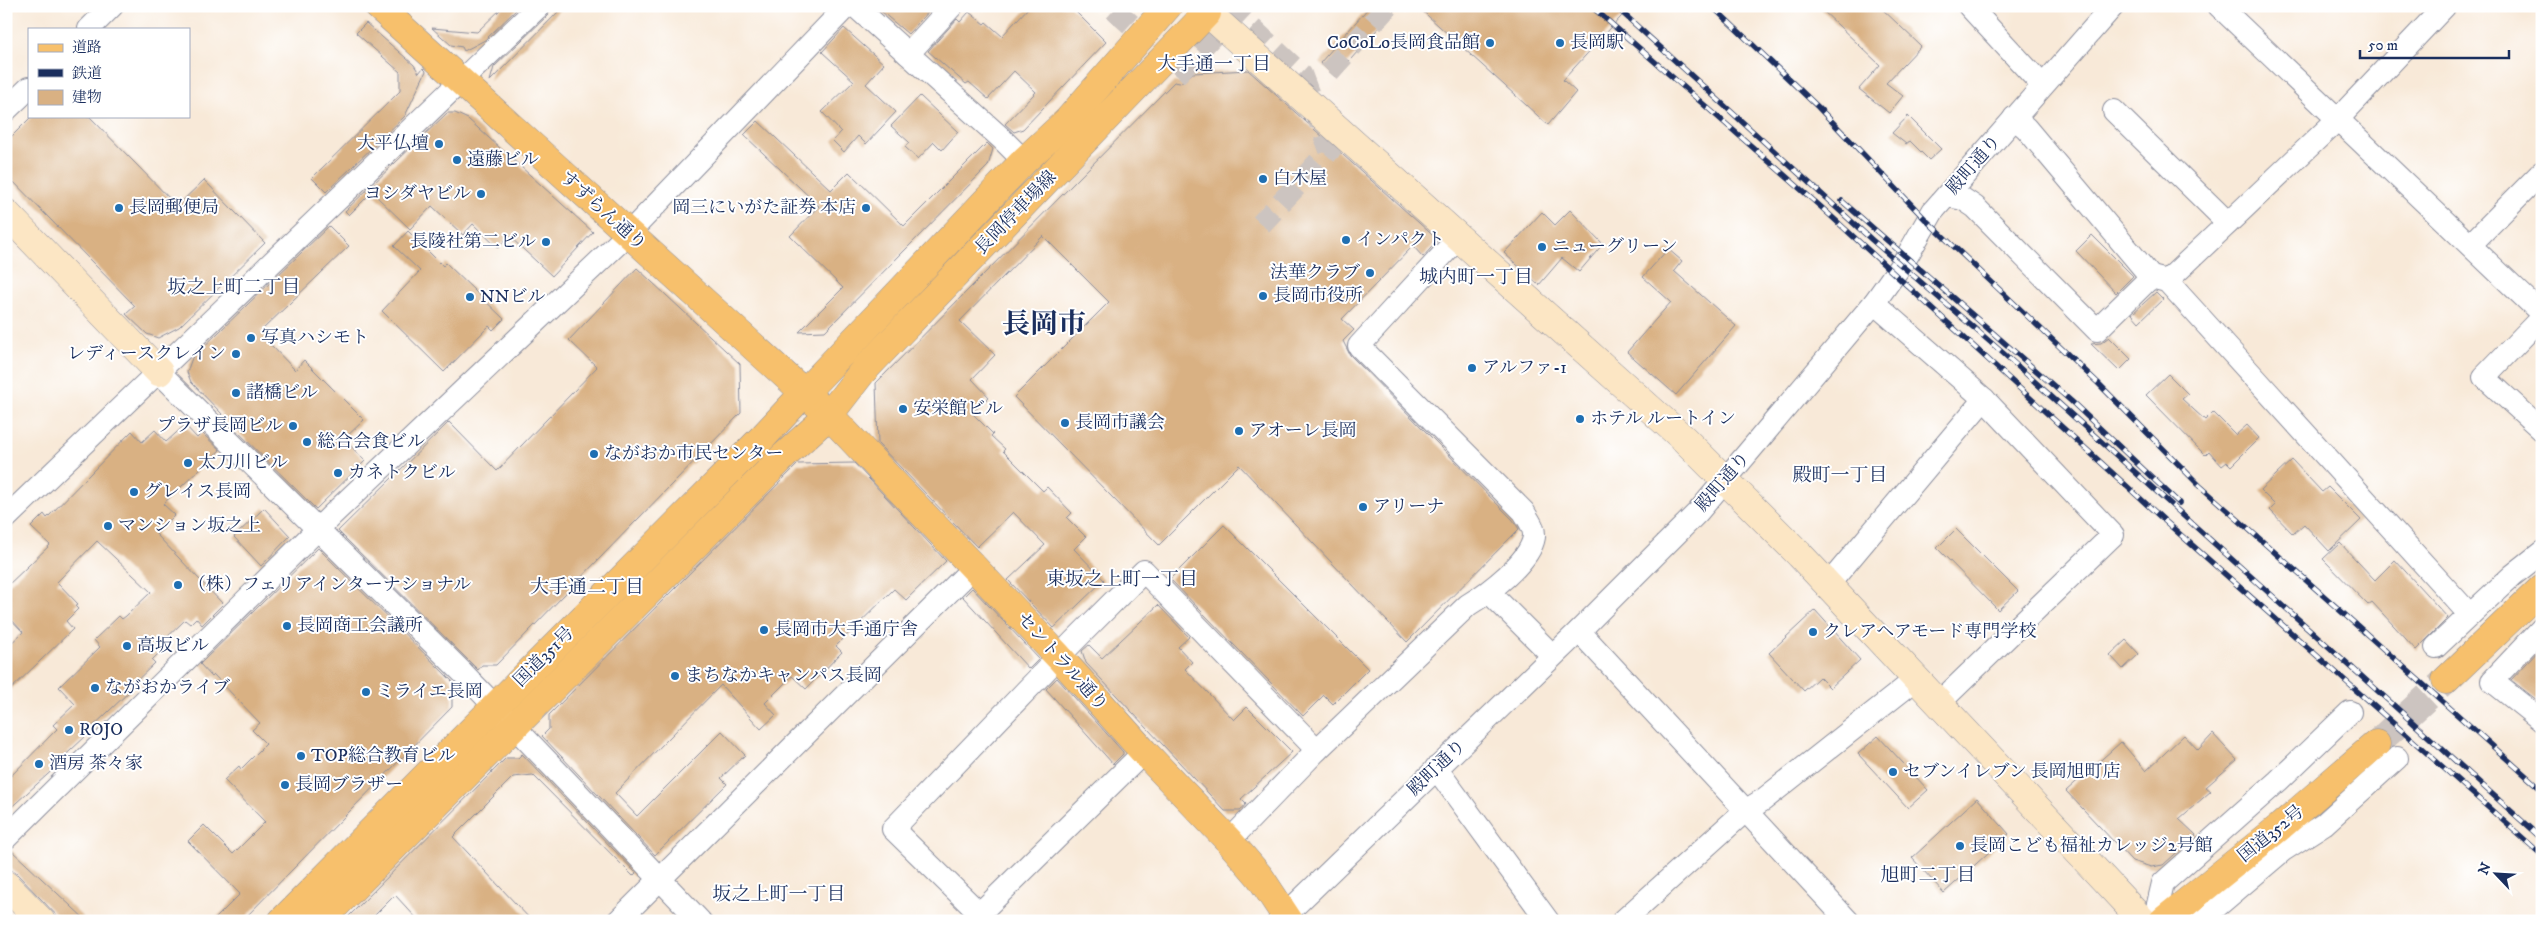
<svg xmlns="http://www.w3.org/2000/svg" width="2548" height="927" font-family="'IM FELL DW Pica','Noto Serif JP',serif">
  <rect width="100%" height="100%" fill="#fff"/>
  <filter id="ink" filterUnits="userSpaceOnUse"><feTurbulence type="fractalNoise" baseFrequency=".02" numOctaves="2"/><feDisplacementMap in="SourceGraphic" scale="10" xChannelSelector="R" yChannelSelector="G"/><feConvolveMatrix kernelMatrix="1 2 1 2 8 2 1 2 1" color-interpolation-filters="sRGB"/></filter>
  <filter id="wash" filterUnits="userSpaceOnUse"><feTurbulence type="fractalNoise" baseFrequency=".0096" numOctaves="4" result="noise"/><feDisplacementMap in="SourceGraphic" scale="20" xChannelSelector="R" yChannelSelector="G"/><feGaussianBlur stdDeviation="1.12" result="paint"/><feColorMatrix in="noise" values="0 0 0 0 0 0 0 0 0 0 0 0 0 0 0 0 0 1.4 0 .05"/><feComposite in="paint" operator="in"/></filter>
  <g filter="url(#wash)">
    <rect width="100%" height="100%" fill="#f8e9d8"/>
    <g id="blocks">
      <g fill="#d9b183">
        <path d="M504,6h16l-35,34 -21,11 -2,-4 -11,-2 -19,-17 45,4z"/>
        <path d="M552,6h12l-74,75 4,-14 54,-52z"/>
        <path d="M875,6h59l-26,28z"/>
        <path d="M1030,6h40l36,36 -83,87 -9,3 -9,-8 31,-32 -22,-21 -26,28 -19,-17 -3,2 -38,-33 29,-32 3,3 9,-10 15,12 2,-2 16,14z"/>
        <path d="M1370,6h28l-63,71 -15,-14z"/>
        <path d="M1417,6h214l-68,74 13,12 -28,33z"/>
        <path d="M1818,6h61l42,40 -35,37 17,13 -14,17 -30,-24 21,-24z"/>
        <path d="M366,23l48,42 5,8 4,-5 3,3 -21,45 -79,76 -14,-14 88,-87v-19l-44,-39z"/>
        <path d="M844,28l40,36 -18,20 30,28 -30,32 -8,-8 -14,16 -11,-11 8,-9 -19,-20 32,-31 -32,-29z"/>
        <path d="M1248,70l190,170 -15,17 -10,-11 -71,73 12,11 -11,11 7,14 163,165 6,9 -112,113 -168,-177 -80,80 -145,-148 95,-95 -66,-66 -83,85 35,34 -23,24 17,18 -17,16 21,21 -2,2 14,13 -2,2 40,40 4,-4 25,26 -5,5 19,19 -12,12 30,31 -50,48 -46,-48 37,-35 -32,-33 -36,35 -99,-103 -2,-61 298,-301 6,1 13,-10z"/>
        <path d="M920,96l38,36 -16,18 -8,-8 -16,17 -13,-12 4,-5 -18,-16z"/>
        <path d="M447,113h8l13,6 125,113 -41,44 -43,-40 -11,12 -25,-24 -10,11 -31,-29 -22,23 -38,-37 -23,23 -4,-4z"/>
        <path d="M32,116h57l88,90 27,-26 61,63 -86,84 -21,11 -11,-4 -21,-20 9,-8 -129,-132v-32z"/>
        <path d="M1908,116l33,33 -12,11 -19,-19 -4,3 -14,-11z"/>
        <path d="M758,121l73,69 18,-18 55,54 83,-83 6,6 -5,17 -163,165 -26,1 44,-44 -53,-52 29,-30 -75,-71z"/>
        <path d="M1570,210l33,34 -24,28 -17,-14 -23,27 -35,-32 38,-41 13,13z"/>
        <path d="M329,226l20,20 -88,85 11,11 -2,2 25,26 9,-10 60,60 -20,19 21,22 -49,48 -95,-94 1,-1 -31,-32 -4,-10 5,-14z"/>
        <path d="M408,231l35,35 3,-3 58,56 -11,11 -4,-4 -45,46 -62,-61 38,-40 -26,-25z"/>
        <path d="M2092,235l41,41 -17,17 -40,-42z"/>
        <path d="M1668,249l14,12 -8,10 62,55 -60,69 -49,-43 44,-50 -28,-25z"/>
        <path d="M637,268l103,96 1,49 -245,252h-14l-4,5 -140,-139 111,-109 48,49 100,-104 -28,-27z"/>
        <path d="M2156,292l7,7 -24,23 -7,-8z"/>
        <path d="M2109,337l22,22 -12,12 -28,-27 10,-1z"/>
        <path d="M2168,374l20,20 -6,5 23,21 8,-8 23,23 11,-10 12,13 -28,28 -4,-4 -5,4 -13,-15 -4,4 -59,-60z"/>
        <path d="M185,425l12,13 5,-5 18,17 -57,54 12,11 -19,19 67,70 -21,21 -6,-7 -6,6 -5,-4 -29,28 4,4 -8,8 3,3 -26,25 2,2 -46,44 1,2 -30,28 1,2 -51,46v-31l51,-52 -4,-4 22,-21 -16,-17 41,-40 -6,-7 25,-24 3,3 4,-3 25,-24 -54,-51 -40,41 21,22 -3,2 3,3 -12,12 7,8 -67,65v-46l17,-16 -17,-18v-27l44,-42 -19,-18 13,-13 3,4 85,-87 10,11 13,-12 11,12z"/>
        <path d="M2292,460l30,32 6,-5 33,33 -32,31 -25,-27 -11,10 -23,-24 5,-5 -15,-15z"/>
        <path d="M854,463l92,98 -40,39 -12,-11 -58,57 6,6 -36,37 -14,-13 -27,27 11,12 -15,14 -40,-44 -106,108 22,23 85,-85 23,24 -24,23 6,6 -72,71 -113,-119 7,-7v-14l249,-251z"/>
        <path d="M264,508l26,28 -29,30 -27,-29z"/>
        <path d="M1224,525l144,144 -35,35 -9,-9 -21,21 -133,-137z"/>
        <path d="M1956,529l62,62 -20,19 -61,-62z"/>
        <path d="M2340,543l35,37 20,-20 53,58 -32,32 -44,-48 -4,3 -45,-46z"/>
        <path d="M318,548l141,140 -7,7v12l-210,214h-29l27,-27 -52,-53 16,-16 29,29 32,-32 -41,-42 15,-14 2,3 25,-25 -14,-14 8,-7 -46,-48 -2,2 -12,-13z"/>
        <path d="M972,588l67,71 -10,10 -66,-72z"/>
        <path d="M1158,605l31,32 -11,10 14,15 -7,7 49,51 13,-13 45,45 -51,47 5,5 -6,7h-15l-139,-148 -4,-12 7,-6 13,13z"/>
        <path d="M1815,610l45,50 -30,28 -11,-11 -15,14 -35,-38z"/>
        <path d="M2126,640l13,14 -16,15 -13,-14z"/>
        <path d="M2542,647v57l-31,-24z"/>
        <path d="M1057,678l66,74v2l-10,10 -67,-75z"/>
        <path d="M2213,734l24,26 -31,27 5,4 -32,28 17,16 -33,30 -12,2 -19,-6 -66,-70 55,-49 25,29 38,-36 14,15z"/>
        <path d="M1878,736l50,54 -20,18 -50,-54z"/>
        <path d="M522,754l114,119 -3,3 -100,-101 -20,2 -60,60 79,84h-113l-24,-26 -26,26h-25l162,-163h12z"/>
        <path d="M1977,798l32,36 -65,59 -32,-35z"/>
        <path d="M11,850l76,71h-25l-45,-47 -11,-8v-15z"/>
      </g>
    </g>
  </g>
  <g filter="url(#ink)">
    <use href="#blocks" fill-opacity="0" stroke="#8a8c9b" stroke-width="1"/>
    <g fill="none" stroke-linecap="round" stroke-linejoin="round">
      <g stroke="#ccc4c0" stroke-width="22" stroke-dasharray="22 11" stroke-linecap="butt">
        <path d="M1228,6l73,68 29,76 -69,74"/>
        <path d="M1115,25l17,-19"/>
        <path d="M1329,72l59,-66"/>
        <path d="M1176,75l57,-61"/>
      </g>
      <path stroke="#ccc4c0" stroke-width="28" stroke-dasharray="28 14" stroke-linecap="butt" d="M2376,744l70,-64"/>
      <defs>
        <g id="street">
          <path d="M855,6l146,132 23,23"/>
          <path d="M1969,6l73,79"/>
          <path d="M2219,6l323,308"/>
          <path d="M89,29l23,-23"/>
          <path d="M908,54l44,-48"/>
          <path d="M6,110l23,-22"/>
          <path d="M2114,111l114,112"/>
          <path d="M2014,118l12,10 125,149"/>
          <path d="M1947,196l16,3 12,8 122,123 54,-53 16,4 303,334 43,-40 29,-23"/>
          <path d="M2470,245l72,-73"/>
          <path d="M2167,281l170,-161 108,-114"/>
          <path d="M1874,303l110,96 129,136 -175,169"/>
          <path d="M2542,317l-58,60 58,53"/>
          <path d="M159,372l304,301 237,248"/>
          <path d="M6,518l533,-512"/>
          <path d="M1828,585l156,-186"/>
          <path d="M1489,592l63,63"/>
          <path d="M2542,628l-50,53 50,40"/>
          <path d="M1579,631l269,290"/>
          <path d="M2436,647l34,-32"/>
          <path d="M1436,768l112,153"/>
          <path d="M6,838l326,-323 296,-281 219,-228"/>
          <path d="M1229,841l88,-91 151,-145c20,-12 62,-43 66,-68 1,-10 -6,-17 -10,-25l-165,-166 100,-109"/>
          <path d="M980,914l-87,-85 181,-188 70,-70 173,179"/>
          <path d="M618,921l356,-354"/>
          <path d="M972,921l172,-169"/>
          <path d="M1279,921l300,-290 119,-119 176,-209 32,-45 27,-47 180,-205"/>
          <path d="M1623,921l122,-110 18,-11 152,-120"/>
          <path d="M2154,921l9,-38 115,-102 72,-69"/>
          <path d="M2196,921l6,-2 80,-68 42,-27 73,-66"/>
        </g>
        <g id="secondary">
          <path d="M1200,6l484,433 116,116 343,366"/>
          <path d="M6,213l153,159"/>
          <path d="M6,885l35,36"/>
        </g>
        <g id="primary">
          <path d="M805,392l219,-231 44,-41 100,-114"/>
          <path d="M829,415l34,-44 344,-358"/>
        </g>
        <g id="highway">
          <path d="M378,6l451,409 230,242 85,95 85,89 31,36 29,44"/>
          <path d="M2446,680l96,-92"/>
          <path d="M282,921l481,-484 42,-45"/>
          <path d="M320,921l464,-465 45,-41"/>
          <path d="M2163,921l118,-95 95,-82"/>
        </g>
      </defs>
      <use href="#street" stroke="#8a8c9b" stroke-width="24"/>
      <use href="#secondary" stroke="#8a8c9b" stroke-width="29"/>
      <use href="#primary" stroke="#8a8c9b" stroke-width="29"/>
      <use href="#highway" stroke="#8a8c9b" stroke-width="29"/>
      <use href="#street" stroke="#fff" stroke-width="22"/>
      <use href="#secondary" stroke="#fce6c4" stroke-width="28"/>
      <use href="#primary" stroke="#f7c06c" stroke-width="28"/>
      <use href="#highway" stroke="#f7c06c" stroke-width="28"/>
      <defs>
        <g id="rail">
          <path d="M1591,6l230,201 344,314 377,334"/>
          <path d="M1615,6l257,234 131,113 539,486"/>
          <path d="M1712,6l106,101 109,114 171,162 101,102 343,305"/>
          <path d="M1842,201l229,200 108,102"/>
        </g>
      </defs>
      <use href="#rail" stroke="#1b2f5e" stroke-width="5.5"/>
      <use href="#rail" stroke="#fff" stroke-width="4" stroke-dasharray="11" stroke-linecap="butt"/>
    </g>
  </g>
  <g fill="#1f6fb2" stroke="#fff" stroke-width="2">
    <circle cx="1490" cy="43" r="5"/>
    <circle cx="1560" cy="43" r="5"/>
    <circle cx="439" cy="144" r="5"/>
    <circle cx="457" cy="160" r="5"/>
    <circle cx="1263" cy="179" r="5"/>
    <circle cx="481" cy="194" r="5"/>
    <circle cx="119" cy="208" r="5"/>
    <circle cx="866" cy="208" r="5"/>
    <circle cx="1346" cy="240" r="5"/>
    <circle cx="546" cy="242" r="5"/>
    <circle cx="1542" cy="247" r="5"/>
    <circle cx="1370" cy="273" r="5"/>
    <circle cx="1263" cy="296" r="5"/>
    <circle cx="470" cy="297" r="5"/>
    <circle cx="251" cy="338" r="5"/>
    <circle cx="236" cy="354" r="5"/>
    <circle cx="1472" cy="368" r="5"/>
    <circle cx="236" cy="393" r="5"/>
    <circle cx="903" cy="409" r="5"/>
    <circle cx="1580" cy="419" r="5"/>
    <circle cx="1065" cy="423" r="5"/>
    <circle cx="293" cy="426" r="5"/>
    <circle cx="1239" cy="431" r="5"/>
    <circle cx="307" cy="442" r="5"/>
    <circle cx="594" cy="454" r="5"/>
    <circle cx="188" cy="463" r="5"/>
    <circle cx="338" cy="473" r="5"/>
    <circle cx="134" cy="492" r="5"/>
    <circle cx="1363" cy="507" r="5"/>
    <circle cx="108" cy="526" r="5"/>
    <circle cx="178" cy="585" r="5"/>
    <circle cx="287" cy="626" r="5"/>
    <circle cx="764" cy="630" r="5"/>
    <circle cx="1813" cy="632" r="5"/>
    <circle cx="127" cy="646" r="5"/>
    <circle cx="675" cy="676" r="5"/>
    <circle cx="95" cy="688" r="5"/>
    <circle cx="366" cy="692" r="5"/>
    <circle cx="69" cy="730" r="5"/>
    <circle cx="301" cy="756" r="5"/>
    <circle cx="39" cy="764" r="5"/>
    <circle cx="1893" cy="772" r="5"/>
    <circle cx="285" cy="785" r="5"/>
    <circle cx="1960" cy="846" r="5"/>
  </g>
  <g text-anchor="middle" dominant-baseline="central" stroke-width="4" stroke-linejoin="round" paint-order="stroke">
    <g font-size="18" fill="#1b2f5e" stroke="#fff" text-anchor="start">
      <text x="1480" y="43" text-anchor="end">CoCoLo長岡食品館</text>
      <text x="1570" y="43">長岡駅</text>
      <text x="429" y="144" text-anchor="end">大平仏壇</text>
      <text x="467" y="160">遠藤ビル</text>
      <text x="1273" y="179">白木屋</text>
      <text x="471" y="194" text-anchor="end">ヨシダヤビル</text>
      <text x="129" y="208">長岡郵便局</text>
      <text x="856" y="208" text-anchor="end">岡三にいがた証券 本店</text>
      <text x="1356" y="240">インパクト</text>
      <text x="536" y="242" text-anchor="end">長陵社第二ビル</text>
      <text x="1552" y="247">ニューグリーン</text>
      <text x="1360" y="273" text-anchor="end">法華クラブ</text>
      <text x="1273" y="296">長岡市役所</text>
      <text x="480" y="297">NNビル</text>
      <text x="261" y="338">写真ハシモト</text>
      <text x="226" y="354" text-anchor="end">レディースクレイン</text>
      <text x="1482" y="368">アルファ-1</text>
      <text x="246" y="393">諸橋ビル</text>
      <text x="913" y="409">安栄館ビル</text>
      <text x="1590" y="419">ホテル ルートイン</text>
      <text x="1075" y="423">長岡市議会</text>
      <text x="283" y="426" text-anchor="end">プラザ長岡ビル</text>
      <text x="1249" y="431">アオーレ長岡</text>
      <text x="317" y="442">総合会食ビル</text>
      <text x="604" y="454">ながおか市民センター</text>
      <text x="198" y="463">太刀川ビル</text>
      <text x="348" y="473">カネトクビル</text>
      <text x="144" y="492">グレイス長岡</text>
      <text x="1373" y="507">アリーナ</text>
      <text x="118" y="526">マンション坂之上</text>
      <text x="188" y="585">（株）フェリアインターナショナル</text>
      <text x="297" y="626">長岡商工会議所</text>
      <text x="774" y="630">長岡市大手通庁舎</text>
      <text x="1823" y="632">クレアヘアモード専門学校</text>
      <text x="137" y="646">高坂ビル</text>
      <text x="685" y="676">まちなかキャンパス長岡</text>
      <text x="105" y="688">ながおかライブ</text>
      <text x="376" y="692">ミライエ長岡</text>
      <text x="79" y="730">ROJO</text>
      <text x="311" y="756">TOP総合教育ビル</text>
      <text x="49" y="764">酒房 茶々家</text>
      <text x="1903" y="772">セブンイレブン 長岡旭町店</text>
      <text x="295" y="785">長岡ブラザー</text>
      <text x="1970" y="846">長岡こども福祉カレッジ2号館</text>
    </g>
    <g font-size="18" fill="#1b2f5e" stroke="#fff">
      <text transform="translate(1974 165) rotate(-49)">殿町通り</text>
      <text transform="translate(603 211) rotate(42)">すずらん通り</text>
      <text transform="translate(1016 213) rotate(-46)">長岡停車場線</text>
      <text transform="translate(1723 482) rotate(-49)">殿町通り</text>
      <text transform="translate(544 657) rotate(-45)">国道351号</text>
      <text transform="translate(1062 662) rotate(48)">セントラル通り</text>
      <text transform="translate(1437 768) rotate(-44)">殿町通り</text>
      <text transform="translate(2271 834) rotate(-39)">国道352号</text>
    </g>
    <g font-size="19" fill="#1b2f5e" stroke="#fff">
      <text x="1214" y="64">大手通一丁目</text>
      <text x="1476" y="277">城内町一丁目</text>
      <text x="234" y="287">坂之上町二丁目</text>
      <text x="1840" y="475">殿町一丁目</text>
      <text x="1122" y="579">東坂之上町一丁目</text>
      <text x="587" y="587">大手通二丁目</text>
      <text x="1928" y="875">旭町二丁目</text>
      <text x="779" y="894">坂之上町一丁目</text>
    </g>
    <g font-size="28" font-weight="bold" fill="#1b2f5e" stroke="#fff">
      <text x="1044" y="324">長岡市</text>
    </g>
  </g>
  <rect width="2548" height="927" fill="none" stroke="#fff" stroke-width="25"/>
  <rect x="28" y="28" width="162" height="90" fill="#ffffff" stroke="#a4acbf"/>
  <rect x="38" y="44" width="25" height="8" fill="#f7c06c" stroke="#a4acbf"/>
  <text x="72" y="52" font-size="15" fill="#1b2f5e">道路</text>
  <rect x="38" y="69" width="25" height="8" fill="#1b2f5e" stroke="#a4acbf"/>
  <text x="72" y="78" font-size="15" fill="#1b2f5e">鉄道</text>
  <rect x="38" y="90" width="25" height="15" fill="#d9b183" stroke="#a4acbf"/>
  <text x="72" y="102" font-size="15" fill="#1b2f5e">建物</text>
  <g transform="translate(2496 874) rotate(295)" stroke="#ffffff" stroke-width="4" paint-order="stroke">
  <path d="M0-4L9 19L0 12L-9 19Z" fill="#1b2f5e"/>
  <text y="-8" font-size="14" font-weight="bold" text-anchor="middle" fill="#1b2f5e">N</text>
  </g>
  <path d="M2360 50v8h149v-8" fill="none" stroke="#1b2f5e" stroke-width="2.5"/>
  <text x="2368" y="50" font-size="15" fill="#1b2f5e" stroke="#ffffff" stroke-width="4" paint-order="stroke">50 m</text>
</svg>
